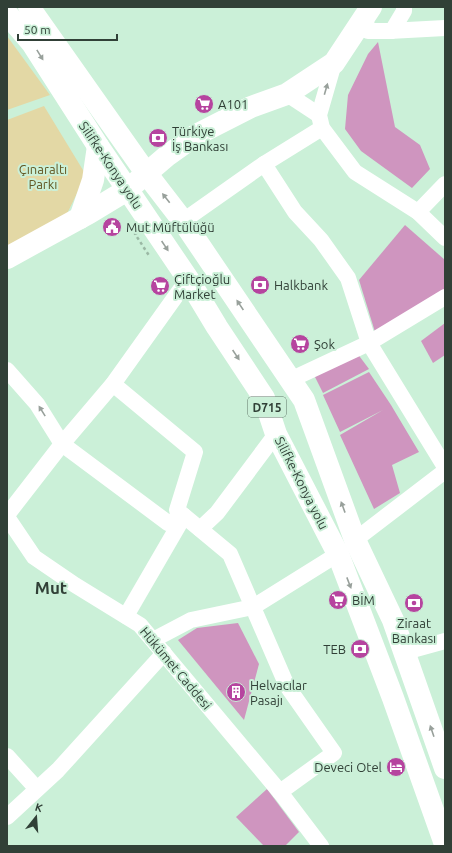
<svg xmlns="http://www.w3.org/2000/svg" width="452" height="853" font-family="Ubuntu,sans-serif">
  <rect width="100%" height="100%" fill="#cbf0d8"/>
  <g fill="#e3d8a5">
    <path d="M7,36l43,59 -43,15z"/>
    <path d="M44,106l42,69 -23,47 -56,28v-130z"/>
  </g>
  <g fill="#cf95bf">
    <path d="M378,42l17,85 25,18 10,24 -18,19 -51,-37 -16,-22 3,-34 20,-41z"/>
    <path d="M405,225l40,35v30l-70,42 -16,-52z"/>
    <path d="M445,323v32l-12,8 -12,-22z"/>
    <path d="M357,353l12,16 -46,24 -10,-20z"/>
    <path d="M369,372l22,33 28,47 -27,13 8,28 -26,16 -34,-74 43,-25 -43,22 -17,-37z"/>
    <path d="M238,623l21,41 -15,56 -66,-80 19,-12z"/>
    <path d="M267,789l32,43 -14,14h-21l-28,-29z"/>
  </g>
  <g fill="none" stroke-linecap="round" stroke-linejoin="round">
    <path stroke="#9ab8a4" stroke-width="2.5" stroke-dasharray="3 3" stroke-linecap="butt" d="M137,233l-2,1 15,23"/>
    <g stroke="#fff" stroke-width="16">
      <path d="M365,17l3,14h21l56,-3"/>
      <path d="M392,31l12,-20v-4"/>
      <path d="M334,63l-15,52 3,13 33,44 63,40 27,26"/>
      <path d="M287,94l32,21"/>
      <path d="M264,164l58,-36"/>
      <path d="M418,212l27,-28"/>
      <path d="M183,221l81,-57 31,48 26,28 27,38 21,65 76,124"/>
      <path d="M7,370l30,34 25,40 106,79 16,-7"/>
      <path d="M290,380l79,-37 76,-46"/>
      <path d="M113,384l82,68 -18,58 53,44 57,132 47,67 -54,39"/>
      <path d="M7,515l55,-71 51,-60 75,-105"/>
      <path d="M7,517l27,40 41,28 65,40 140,167 41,54"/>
      <path d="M200,529l17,-16 59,-79"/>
      <path d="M355,540l90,-69"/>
      <path d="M126,616l58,-100"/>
      <path d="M153,640l38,-20 62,-13 85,-53"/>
      <path d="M405,652l40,-11"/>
      <path d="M7,756l30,33"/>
      <path d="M7,817l51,-47 106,-117"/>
    </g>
    <g stroke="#fff" stroke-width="22">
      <path d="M80,218l13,-38 5,-34"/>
      <path d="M7,258l82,-45 38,-23 41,-35 28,-20 55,-28 36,-13 47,-31 37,-56"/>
    </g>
    <g stroke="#fff" stroke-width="22">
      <path d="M29,7l117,166 37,48 121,179 51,140 38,80 52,148"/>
      <path d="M7,14l25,29 66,103 90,133 29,48 47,71 12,36 62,120 55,144 52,146"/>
    </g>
  </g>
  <defs><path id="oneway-solid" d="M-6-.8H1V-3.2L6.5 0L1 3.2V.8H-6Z"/></defs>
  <g fill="#98a09b">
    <use href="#oneway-solid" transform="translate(40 55) rotate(58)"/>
    <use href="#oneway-solid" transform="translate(326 89) rotate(-74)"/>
    <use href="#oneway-solid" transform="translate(166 198) rotate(-128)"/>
    <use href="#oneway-solid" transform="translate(165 246) rotate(56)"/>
    <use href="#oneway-solid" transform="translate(240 305) rotate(-124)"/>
    <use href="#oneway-solid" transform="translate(236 355) rotate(56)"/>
    <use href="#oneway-solid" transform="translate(42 411) rotate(-122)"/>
    <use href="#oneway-solid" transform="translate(343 507) rotate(-110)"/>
    <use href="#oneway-solid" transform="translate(349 583) rotate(69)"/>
    <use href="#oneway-solid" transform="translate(432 731) rotate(-109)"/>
  </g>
  <defs>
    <symbol id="supermarket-disc" viewBox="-11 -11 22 22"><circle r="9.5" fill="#b6449f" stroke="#cbf0d8"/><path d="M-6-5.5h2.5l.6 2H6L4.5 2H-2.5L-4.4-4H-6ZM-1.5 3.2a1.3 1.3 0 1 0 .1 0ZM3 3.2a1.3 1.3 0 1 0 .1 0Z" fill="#fff"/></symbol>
    <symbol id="bank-disc" viewBox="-11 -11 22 22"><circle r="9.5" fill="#b6449f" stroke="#cbf0d8"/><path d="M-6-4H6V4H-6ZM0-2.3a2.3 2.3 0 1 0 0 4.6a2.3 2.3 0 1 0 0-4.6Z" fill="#fff"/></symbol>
    <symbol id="civic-disc" viewBox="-11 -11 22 22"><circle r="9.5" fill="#b6449f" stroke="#cbf0d8"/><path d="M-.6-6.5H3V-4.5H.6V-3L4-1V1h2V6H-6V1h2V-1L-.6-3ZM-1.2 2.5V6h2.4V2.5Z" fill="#fff"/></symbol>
    <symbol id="building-disc" viewBox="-11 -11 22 22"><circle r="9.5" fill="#b6449f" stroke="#cbf0d8"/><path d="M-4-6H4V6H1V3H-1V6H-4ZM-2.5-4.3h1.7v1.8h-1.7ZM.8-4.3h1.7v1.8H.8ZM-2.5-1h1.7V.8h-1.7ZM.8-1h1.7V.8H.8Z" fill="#fff"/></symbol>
    <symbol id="hotel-disc" viewBox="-11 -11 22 22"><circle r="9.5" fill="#b6449f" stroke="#cbf0d8"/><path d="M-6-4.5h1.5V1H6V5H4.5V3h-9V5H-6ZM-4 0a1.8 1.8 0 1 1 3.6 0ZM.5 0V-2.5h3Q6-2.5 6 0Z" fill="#fff"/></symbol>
  </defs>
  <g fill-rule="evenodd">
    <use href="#supermarket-disc" x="193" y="93" width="22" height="22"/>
    <use href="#bank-disc" x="147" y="127" width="22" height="22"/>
    <use href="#civic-disc" x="101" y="216" width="22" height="22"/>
    <use href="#bank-disc" x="249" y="274" width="22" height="22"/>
    <use href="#supermarket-disc" x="149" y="275" width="22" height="22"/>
    <use href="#supermarket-disc" x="289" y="333" width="22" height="22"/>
    <use href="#supermarket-disc" x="327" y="589" width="22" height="22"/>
    <use href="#bank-disc" x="403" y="592" width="22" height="22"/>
    <use href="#bank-disc" x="349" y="638" width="22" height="22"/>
    <use href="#building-disc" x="225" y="681" width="22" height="22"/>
    <use href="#hotel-disc" x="385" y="756" width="22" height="22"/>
  </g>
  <g text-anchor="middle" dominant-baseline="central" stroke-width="4" stroke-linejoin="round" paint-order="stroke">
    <rect fill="#cbf0d8" stroke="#5f7567" stroke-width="1" x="248" y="397" width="38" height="20" rx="3"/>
    <g font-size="12" font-weight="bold" fill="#314037">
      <text x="267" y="407">D715</text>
    </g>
    <g font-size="13" fill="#314037" stroke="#cbf0d8" text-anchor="start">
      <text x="218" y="104">A101</text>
      <text x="172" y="131">Türkiye<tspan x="172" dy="15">İş Bankası</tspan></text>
      <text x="126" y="227">Mut Müftülüğü</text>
      <text x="174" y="279">Çiftçioğlu<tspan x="174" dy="15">Market</tspan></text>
      <text x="274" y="285">Halkbank</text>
      <text x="314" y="344">Şok</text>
      <text x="352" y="600">BİM</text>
      <text x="414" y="623" text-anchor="middle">Ziraat<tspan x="414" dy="15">Bankası</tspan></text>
      <text x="346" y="649" text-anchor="end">TEB</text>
      <text x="250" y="685">Helvacılar<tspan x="250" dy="15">Pasajı</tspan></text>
      <text x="382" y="767" text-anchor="end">Deveci Otel</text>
    </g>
    <g font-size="13" fill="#314037" stroke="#cbf0d8">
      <text transform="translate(111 165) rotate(56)">Silifke-Konya yolu</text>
      <text transform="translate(302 483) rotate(63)">Silifke-Konya yolu</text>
      <text transform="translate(176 668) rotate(50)">Hükümet Caddesi</text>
    </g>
    <g font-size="13" fill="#625723" stroke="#cbf0d8">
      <text x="43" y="169">Çınaraltı<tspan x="43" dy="15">Parkı</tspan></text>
    </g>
    <g font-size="17" font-weight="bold" fill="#314037" stroke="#cbf0d8">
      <text x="51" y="587">Mut</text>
    </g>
  </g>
  <rect width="452" height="853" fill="none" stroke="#314037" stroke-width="16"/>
  <g transform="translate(36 817) rotate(17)" stroke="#cbf0d8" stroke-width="3" paint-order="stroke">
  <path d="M0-3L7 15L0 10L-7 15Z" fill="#314037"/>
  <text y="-6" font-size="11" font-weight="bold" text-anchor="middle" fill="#314037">K</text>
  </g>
  <path d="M18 34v6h99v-6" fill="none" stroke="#314037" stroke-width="2"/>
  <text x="24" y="34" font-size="12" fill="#314037" stroke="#cbf0d8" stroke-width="3" paint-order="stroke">50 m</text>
</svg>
